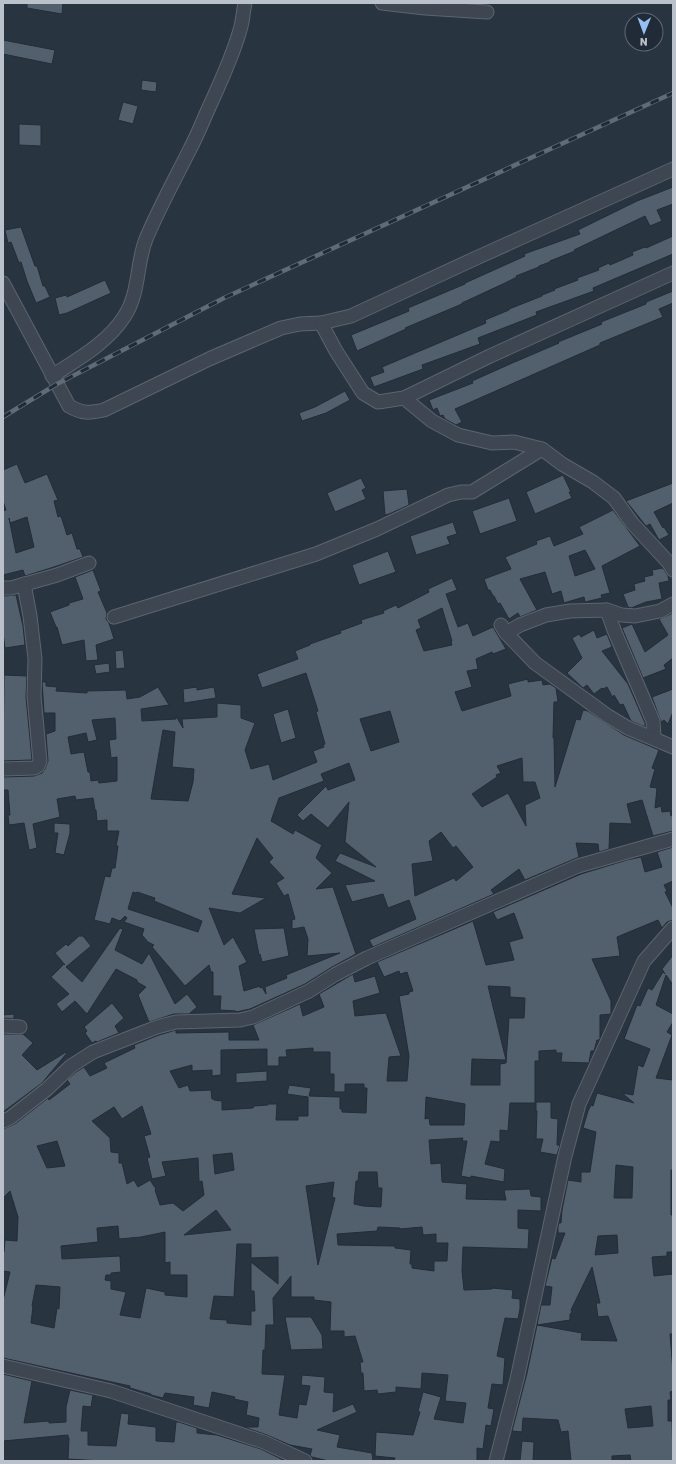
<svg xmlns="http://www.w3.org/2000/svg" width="676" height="1464" font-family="Rubik,sans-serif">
  <rect width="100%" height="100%" fill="#293441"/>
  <g fill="#525f6c" stroke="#232d39" fill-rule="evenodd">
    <path d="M27,3h36l-1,11 -35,-6z"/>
    <path d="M3,40l52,10 -3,14 -49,-10z"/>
    <path d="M142,80l15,2 -1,10 -15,-2z"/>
    <path d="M123,102l15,4 -5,18 -15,-4z"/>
    <path d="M19,124l22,1v21l-22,-1z"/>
    <path d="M673,187v17l-16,6 5,11 -12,5 -5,-10 -71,34 1,1 -25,10v1l-11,4v1l-23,9 1,1 -12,6 -43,20v1l-57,24 1,1 -49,22 -6,-16 58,-24 -1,-3 57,-24v-1l60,-27 -1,-2 56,-20 -2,-4 59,-29z"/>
    <path d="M21,227l14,39h2l6,20h2l5,11 -14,6 -9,-22 -6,-19 -2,1 -8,-21 -3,1 -3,-13z"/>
    <path d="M673,236v18l-80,34 1,3 -58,21 1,3 -59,23 2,6 -58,21 1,4 -49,18 -4,-10 14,-5 -2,-5 104,-44 -1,-3 24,-10v-1l33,-13v-1l13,-5 -1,-1 24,-9 -1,-2 22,-8 -1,-2 11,-5 1,2 23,-10 -1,-3 13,-5 1,1z"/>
    <path d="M105,280l6,13 -44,20 -8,2 -4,-17 11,-3 1,2z"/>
    <path d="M673,291v12l-14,6 4,8 -63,26v2l-145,64 7,13 -6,3 -11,-6 -2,-4 -3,1 -3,-8 -4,2 -4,-10 44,-17 -1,-2 38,-17 49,-21 -1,-1 44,-18 -1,-2 45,-18v-2z"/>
    <path d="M345,391l5,9 -24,13 -24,8 -3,-8 16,-6z"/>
    <path d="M17,464l8,19 22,-9 11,26 -4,1 4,16 3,-1 6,19 5,-2 5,16h3l3,8 -29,10 -29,9 -2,-6 -20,5v-64l3,-1 -3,-9v-31zM27,517l7,30 -18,6 -7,-35 1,5z"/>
    <path d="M563,475l8,17h-2l3,6 -37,16 -9,-22z"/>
    <path d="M361,478l5,10 -4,2 4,9 -31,13 -8,-19z"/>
    <path d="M673,483v20l-19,9 9,16 1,-1 5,8 -10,5 -9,-16 -4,2 -20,-25z"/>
    <path d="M407,489l2,16 -20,9 -4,1 -2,-24z"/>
    <path d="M509,498l8,23 -37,13 -8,-23z"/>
    <path d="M613,510l27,36 -38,20 8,27 -9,2 1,3 -17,4 -1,-5 -20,6 -3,-12 -9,3 -7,-22 -25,7 17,31 -17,7 -2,-4 -9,6 -9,-16 -2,1 -4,-8h-1l-3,-6h-2l-4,-11 27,-10 -6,-12 32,-13 -1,-3 14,-5 4,10 29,-12 -4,-7zM585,550l10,19 -20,7 -6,-20z"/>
    <path d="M453,522l4,12 -10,3 3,7 -34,11 -6,-19z"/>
    <path d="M388,551l8,21 -37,13 -7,-20z"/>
    <path d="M663,568l5,8 1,5 -10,2 3,16 -16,3 -15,6 -3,-1 -5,-13 12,-4 -1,-6 11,-3 -1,-4 9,-2 -1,-5z"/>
    <path d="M93,570l8,21 -3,1 9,21 -1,6 3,4 5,16 -18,6 2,15 -12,1 -2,-21 -22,5 -5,-18h-1l-6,-15 19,-7v-2l14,-4 -8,-22z"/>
    <path d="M452,578l5,12 -11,4 12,33 10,-4 5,13 20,-9 13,22 -13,5 -1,-2 -16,7 2,10 -11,2 5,16 -17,5 7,19 49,-15 -3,-12 20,-5v3l14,-2 1,5 7,-1 6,4 2,14h-4l-1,36h1l1,49 21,-68 4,1 3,-10 5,1 36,24 35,15 -7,18 3,1 -5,18 7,1 -2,20 6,-2 1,6 8,-1 1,5 2,-1v16l-20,5 -11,-36 -15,4 5,20 -22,-1 -1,26 -10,3 -1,-8 -22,-1 3,14 -54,23 -6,-11 -28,21 3,4 -121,53 -4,-7 47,-21 -7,-19 -21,8 -5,-14 -31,8 -7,-17 30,-4 -40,-20 5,-8 36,14 -31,-25 4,-40 -21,26 -17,-14 -8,7 -6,-6 29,-29 2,4 27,-10 -6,-17 -28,11 3,7 -45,17 -8,23 22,13 2,-4 27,15 -6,13 16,15 -16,16 17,-2 23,67 -24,13 -27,17 -55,25 -14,3v-1l-16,-1 1,-14h-8v-24h-2l-2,-7 -24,21 -33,-39 2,-2 -6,-3 -6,-7 2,-6 -20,-7 3,-4 -2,-2 -5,5 -8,-3 -2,6 -16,-4 11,-44 5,1 2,-9h3l3,-22h-2l3,-15h-12v-11l-10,1 -1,-11h-1l-2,-12 -17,2 -1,-4 -18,3 3,18 -27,7 4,24 -8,2 -5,-27 -15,2 -1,-10h2l-2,-25h-5v-13l31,-1 8,-3 3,-4 3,-8 -2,-27 9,-3v-18h-11l-2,-31h4v4l11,1 -1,4 31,2v-2l39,-1 1,9 13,-2 18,-10 11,18 -28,4 1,12 34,-2v-3l7,12 -1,-9 35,-2v-14l24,2v13l14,5 -10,27 6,19 18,-5 4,16 44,-18 -4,-11 11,-4 -1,-2 2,-1 -9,-32 2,-1 -12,-38 -44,15 -5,-14 41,-15 -3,-8 15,-6v-1l31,-11 -1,-2 22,-8 -1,-3 23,-7 -1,-2 13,-6 2,3 31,-16 -1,-3zM442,608l10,33 -1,1 1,3 -28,6 -8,-21 5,-2 -3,-8zM390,711l9,31 -28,9 -11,-32zM115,718l1,21 -7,1 2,18 6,-1v24l-18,2 -1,-3 -7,1 -1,-9h-2l-4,-20 -13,2 -3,-17 18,-4 2,9 9,-2 -5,-20zM163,730l12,2 -3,35 22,2 -1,13 -5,19 -37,-2zM522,758l1,24h12l5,16 -15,7 1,21 -18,-33 -26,14 -10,-13 25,-17 -1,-2 5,-2 -4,-7zM441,832l12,16 3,-2 17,21 -17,14 -2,-3 -39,18 -3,-32 21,-3 -4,-20zM257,838l16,20 -4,4 15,16 -8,5 8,13 4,-2 7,25 -3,1v9l12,-2 4,12 -1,17 33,-3 -54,22 1,3 -22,9 1,7 -4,-7 -2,1v-2l-16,5 -5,-25 8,-4 -14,-25 -9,8 -15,-37 31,5 26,-15 -34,-4zM133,892l3,1 1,-1 18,6 -1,3 48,20 -4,11 -70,-23z"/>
    <path d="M16,595l7,31 2,19 -20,3 -2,-15v-37z"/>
    <path d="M673,613v45l-9,7 2,4 -23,9 -21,-50 10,-4 13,28 23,-17 -9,-16z"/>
    <path d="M594,630l3,8 10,-4 5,13 -10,4 26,33 17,39v4l-14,-6 -8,-17 -3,1 -6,-10 -1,3 -6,-11 -4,2 -1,-1 -8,6 -7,-9 -4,3 -16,-15 15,-15 -10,-20 7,-4 2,3z"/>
    <path d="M123,650l2,18 -9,1 -1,-18z"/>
    <path d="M109,663l1,9 -14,2 -2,-9z"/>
    <path d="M4,675l23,1 -1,21 6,63 -29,1z"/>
    <path d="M197,687v3l17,-3 2,11 -32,5 -1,-14z"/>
    <path d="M673,689v23l-5,12 -4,-4 -3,2 -9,-25z"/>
    <path d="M288,709l8,29 -15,5 -8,-29z"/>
    <path d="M54,823l16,1v9l-6,22 -9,-2 3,-20h-4z"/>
    <path d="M673,847v34l-9,4 3,6 -2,1 8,16v12l-6,2 -5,6 -4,-8 -41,17 3,19 -28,3 19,42v13l-11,1v24l-1,1h-2l-3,11h-3l-2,12 -28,-1 1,-9h-6v-3l-17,1v10h-4v42h-25l-2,28 -8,-1v12l-9,-1 -6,23 20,5 -1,13 -33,-6v2l-10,-2 6,-35h-5l1,-3 -34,2 2,24 10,-1 1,19 25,2 -1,15 40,1 -2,-10 26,-1 1,7 10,1v14l-23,-1v18l11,1 -1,20 -65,-2 -1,24 2,19 28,-1v-1l21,2 -1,8 8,1v10l-2,10 -13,-1 -8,38 8,2 -2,27 -11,-1 -4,24 6,1 -3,17 -5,-1 -3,24 -6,-1v13h-83l1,-3 -20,-2 1,-24 37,3 7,-23 -2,-1 5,-19 18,5 -7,22 29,4 3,-20 -21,-2 3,-26 -26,-2 -1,16 -25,-2v5l-18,2 -1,-4 -13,1 -1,-18h-2l-1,-11h3l-8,-26 -11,1v-6h-14l1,-29 -17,-2v-3h-23v-21l-18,22 1,27h-8l-1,25h-2l-1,24 23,1 -6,40 18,3 2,-14 7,1 4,-19 -9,-1 1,-10 23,2 -1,15 10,1 -1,19 20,-8 4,8 -40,18 23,5 -3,12 35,6 1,8h-44l-17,-4 -2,-2 2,-6 -22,-4 -23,-10 -23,-8h14l1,-9 -13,-3 2,-13 -14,-3 1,-2 -23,-5 -3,16 -16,-3 1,-8 -29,-4 -2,5 -12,-3v-1l-21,-6v-2l-127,-28v-58l7,-28 -7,-1v-19h1l1,-12 12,1 1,-24 -8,-26 -7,7v-69l12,-5 33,-26 1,2 21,-16 -3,-4 9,-8 8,-5 6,9 17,-8 -3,-5 31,-15 -1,-3 25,-10 17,-5v3l53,-1v8h30l-6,-15 47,-21 3,12 21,-9 -5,-13 34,-20 2,8 20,-6 5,17 -27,8 2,15 31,-3 15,43 -12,1 -2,24h20l2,-25 -10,-60 10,-2v-2l4,-1 -6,-19 -7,2 -1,-3 -15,6 -7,-15 96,-41 13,44 28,-5 -5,-18 14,-4 -9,-25 -17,7 -4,-8 88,-38 46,-14 14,-3 4,15 17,-5 -5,-15zM488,986l22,1v10l15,1 -1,20h-15l-3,45 -6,1v21h-29l1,-26 34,1zM313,1048v4h17v22h4v18h11v-8h19v4h3l-1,25 -24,-1v-3h-2v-12l-31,-1 2,-8 -22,-3 -2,9 21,3v19h-10v4h-22l1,-16h-9v1l-14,1 -1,2 -31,2v-9l-8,-1v-1h-2l-1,-9 -21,1 -2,-6 -9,3 -9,-17 22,-6v6l20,-1v6l9,-1v-25l46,-1v17h12v-9h8l-1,-7zM426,1097l39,7 -1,21h-34l-1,-7 -4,1zM142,1106l9,28 -7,2 6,21 -3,1 5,21 14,-3 -4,-14 36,-4 1,24 3,-1 2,14 -21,16 -10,-8 -13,2 -5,-15 1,-1 -6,-9 -12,7 -4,-7 -7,4 -5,-21h-3v-10l-8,-1 -1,-14 -18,-17 22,-14 8,12zM57,1141l8,25 -18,2 -10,-22zM232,1153l2,17 -19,4 -2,-19zM359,1172h18l1,16h4l-1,19 -18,-1 -9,-2 2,-23h2zM334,1182l-2,15 3,1 -17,67 -12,-79zM216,1210l15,20 -47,5zM118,1226l1,13 22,-2 24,-5v31l5,-1v13h17v22l-22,-2v-3l-19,-4 -6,30 -20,-3 6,-23 -15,-3v-8l-6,-1 1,-5h5v-2l10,-1 -1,-16 -58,3 -1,-13 37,-4 -1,-14zM378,1227l22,1v1l22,-2 1,8 13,-1v9h12l-1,18h-13v10l-22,-3v-4h-2l1,-14 -16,-2v-2l-57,-1 -1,-11 40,-3zM237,1244h14v14l27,-1v27l-27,-22v29h3l1,20h-4v14l-24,-2v-3l-17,-1 4,-23 20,1zM36,1285l24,2 -1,22 -2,-1 -3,20 -23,-5 2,-17h-1z"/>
    <path d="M120,928l3,1 -8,21 27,14 7,-11 26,51 12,-10 10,13 -8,7h-15l-25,8 -11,-27 8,-8 -9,-5v-2l-21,-11 -29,45 -12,-13 -13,11 -6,-8 13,-10 -18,-17 13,-13 1,1 -10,-12 11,-9 2,2 11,-10h4l8,10 -25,21 16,15z"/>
    <path d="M284,928l5,28 -27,6 -2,-8 -1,1 -5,-26z"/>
    <path d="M673,955v30l-7,-10 -10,30 17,9v8l-6,10 5,3 -16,43 17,2v90h-2v45h2v37h-6v4l-15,1 2,19 19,-2v60h-3l3,38v19l-3,1 1,8h-3v21h4l1,40h-42l-1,-6 -18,1v5h-41l-3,-30 -7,1 -3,-12 -35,-2 -1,14 -10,-1 15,-58 10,-48 45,8 -1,7 36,1 -9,-25 -10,1 -2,-14h4l-8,-36 -21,43 1,2 -2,2v6l-33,5 4,-20h9l2,-18 -7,-1 7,-28 3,1 10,-26h-7v-7l1,-3h2l1,-13 6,-30 13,2v-10h9l6,-40 -13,-4 5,-17 3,-6 2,1 4,-13 37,10 -12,-10 11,2 5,-30 5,2 7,-18 -26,-10 13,-34 3,1 8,-18 4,2 11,-18 2,2 -3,-5zM616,1165l17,2 -1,31h-18zM617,1235l1,18 -23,2 3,-19zM651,1406l2,20 -25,2 -3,-19z"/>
    <path d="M112,1003l12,15 -9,8 4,7 -22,9 -1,-1 -4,2 -7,-10 2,-2 -3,-4z"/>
    <path d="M14,1014v5l-11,-1v-3z"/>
    <path d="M3,1034h20l10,9 -11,12 15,15 29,-18 1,1 -25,30 -39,29z"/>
    <path d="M267,1071v10l-31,2v-10z"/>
    <path d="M536,1102h15v16l7,1 -1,26h3l-3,10 -17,-3 3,-13h-7l1,-28h-1z"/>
    <path d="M285,1317h26l11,18 1,14 -32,1z"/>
    <path d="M3,1374l29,7 -8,42 25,-2v2l17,-1v-15l4,-17 23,5 -2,12 -8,-1 -2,25h7v14l28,1 5,-33 8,1 -1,10 28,3v14l18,1 2,-20h3l18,6v5l20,2 44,14 24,12h-183l-34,-2 1,-21 -1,-1v-2l-65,6z"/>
    <path d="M522,1441l12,1 -1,19h-13z"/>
  </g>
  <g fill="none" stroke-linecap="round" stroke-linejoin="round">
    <defs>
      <g id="minor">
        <path d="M382,3l43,5 62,4"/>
        <path d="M3,283l66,123c14,8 20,7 35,4l105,-51 72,-31 19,-4 21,-1 30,-7 123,-57 199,-90"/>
        <path d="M321,323l15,28 27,42 15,9 26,-4 86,-42 183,-83"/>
        <path d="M52,376c26,-17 55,-33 72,-59 16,-24 12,-53 22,-78 13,-31 29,-60 44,-90 8,-15 14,-31 21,-46 11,-24 22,-48 29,-73 3,-9 3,-18 5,-27"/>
        <path d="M404,398l28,23 26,14 34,8 22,-1 28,7 20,15 31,18 21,16 18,25 37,40 4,7"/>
        <path d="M3,588h8l46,-13 32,-12"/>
        <path d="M607,610l7,20 39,91 1,17"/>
        <path d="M114,617l202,-63 61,-25 71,-34 13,-3h11l70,-43"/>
        <path d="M501,625l5,8 29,30 73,53 20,12 45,19"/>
        <path d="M506,633l14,-8 26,-10 24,-4 37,-1 15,5 13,1 25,-5 13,-7"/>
        <path d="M3,769l31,-1 4,-2 2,-5 -6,-65 1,-37 -5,-43 -6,-32"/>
        <path d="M3,1026l17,1"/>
        <path d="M3,1121l7,-3 37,-29 24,-23 22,-14 64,-25 19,-5 64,-2 13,-3 56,-26 27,-17 31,-16 211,-92 95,-27"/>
        <path d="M3,1366l108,25 153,51 41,19"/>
        <path d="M496,1461l21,-82 48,-223 14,-52 65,-143 29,-33"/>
      </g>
    </defs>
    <use href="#minor" stroke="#5b646f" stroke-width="15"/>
    <use href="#minor" stroke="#3d4651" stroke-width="13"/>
    <defs>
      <path id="rail" d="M3,417l54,-33 167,-86 449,-205"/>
    </defs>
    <use href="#rail" stroke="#5f6b78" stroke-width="4.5"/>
    <use href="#rail" stroke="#212b37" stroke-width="3" stroke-dasharray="9" stroke-linecap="butt"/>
  </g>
  <rect width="676" height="1464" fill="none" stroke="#bac1cb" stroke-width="8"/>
  <g transform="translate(644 32) rotate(181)"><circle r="19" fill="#212b37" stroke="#5e6772"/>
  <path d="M0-3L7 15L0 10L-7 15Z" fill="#97bff3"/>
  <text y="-6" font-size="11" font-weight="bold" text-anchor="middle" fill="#bac1cb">N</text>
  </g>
</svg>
